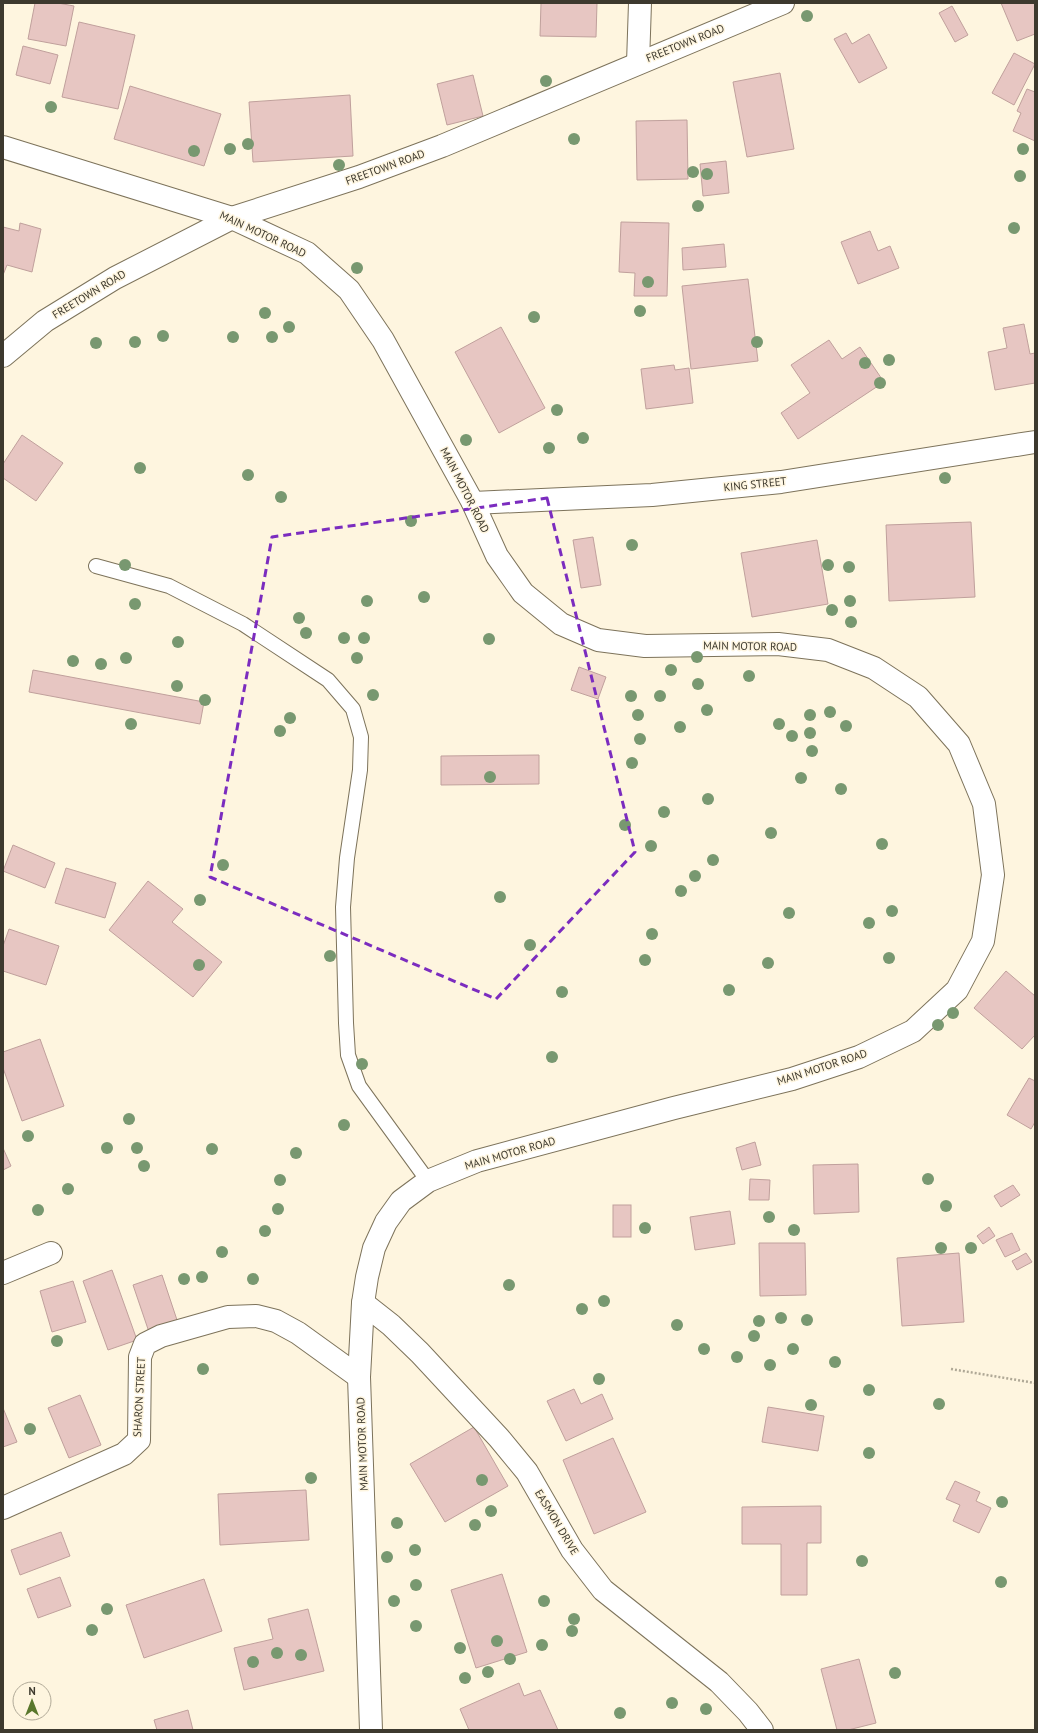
<svg xmlns="http://www.w3.org/2000/svg" width="1038" height="1733" font-family="'PT Sans',sans-serif">
  <rect width="100%" height="100%" fill="#fef5df"/>
  <g fill="#e7c6c2" stroke="#c0a09c">
    <path d="M35,3h23l16,3 -8,40 -38,-7z"/>
    <path d="M541,3h56l-1,34 -56,-1z"/>
    <path d="M1001,3h34v31l-18,7z"/>
    <path d="M952,6l16,29 -13,7 -16,-29z"/>
    <path d="M79,22l56,13 -17,74 -56,-12z"/>
    <path d="M846,33l6,11 17,-10 18,34 -28,15 -25,-44z"/>
    <path d="M23,46l35,9 -8,29 -34,-9z"/>
    <path d="M1014,53l21,11 -21,41 -22,-12z"/>
    <path d="M780,73l14,76 -47,8 -14,-75z"/>
    <path d="M473,75l10,41 -36,9 -10,-41z"/>
    <path d="M130,86l91,28 -17,52 -90,-27z"/>
    <path d="M1027,89l8,3v49l-22,-10 8,-18 -4,-2z"/>
    <path d="M350,95l3,61 -100,6 -4,-60z"/>
    <path d="M687,120l1,59 -51,1 -1,-59z"/>
    <path d="M726,161l3,32 -26,3 -3,-32z"/>
    <path d="M621,222l48,1 -2,73h-33l1,-23 -16,-1z"/>
    <path d="M20,223l21,6 -9,43 -25,-7 -4,10v-48l16,4z"/>
    <path d="M870,231l8,20 12,-5 9,22 -41,16 -17,-42z"/>
    <path d="M724,244l2,23 -43,3 -1,-22z"/>
    <path d="M748,279l10,82 -67,8 -9,-83z"/>
    <path d="M1024,324l6,30 5,-1v30l-40,7 -7,-38 19,-4 -4,-20z"/>
    <path d="M501,327l44,81 -46,25 -44,-81z"/>
    <path d="M829,340l13,19 18,-12 24,35 -86,57 -17,-26 29,-20 -19,-28z"/>
    <path d="M674,365l1,5 14,-2 4,35 -47,6 -5,-40z"/>
    <path d="M22,435l41,28 -27,38 -33,-23v-14z"/>
    <path d="M971,522l4,75 -86,4 -3,-76z"/>
    <path d="M593,537l8,48 -20,3 -8,-48z"/>
    <path d="M817,540l11,64 -76,13 -11,-64z"/>
    <path d="M579,667l27,10 -8,22 -27,-9z"/>
    <path d="M33,670l171,32 -4,22 -171,-32z"/>
    <path d="M539,755v29l-98,1v-29z"/>
    <path d="M13,845l42,18 -10,25 -42,-17z"/>
    <path d="M66,868l50,15 -11,35 -50,-15z"/>
    <path d="M148,881l35,28 -11,13 50,40 -29,35 -84,-67z"/>
    <path d="M9,929l50,17 -13,39 -43,-14v-25z"/>
    <path d="M1006,971l29,25v39l-13,14 -48,-41z"/>
    <path d="M40,1039l24,67 -42,15 -19,-53v-16z"/>
    <path d="M1029,1078l6,3v41l-4,7 -24,-14z"/>
    <path d="M755,1142l6,23 -19,5 -6,-22z"/>
    <path d="M3,1148l8,18 -8,4z"/>
    <path d="M858,1164l1,48 -45,2 -1,-49z"/>
    <path d="M750,1179l20,1 -1,20h-20z"/>
    <path d="M1013,1185l7,10 -19,12 -7,-11z"/>
    <rect x="613" y="1205" width="18" height="32"/>
    <path d="M730,1211l5,33 -40,6 -5,-33z"/>
    <path d="M989,1227l6,9 -12,8 -6,-8z"/>
    <path d="M1012,1233l8,17 -15,7 -9,-17z"/>
    <path d="M759,1243h46l1,52 -46,1z"/>
    <path d="M959,1253l5,69 -62,4 -5,-68z"/>
    <path d="M1026,1253l6,9 -15,8 -5,-9z"/>
    <path d="M112,1270l25,70 -29,10 -25,-69z"/>
    <path d="M162,1275l17,51 -29,9 -17,-50z"/>
    <path d="M73,1281l13,41 -34,10 -12,-41z"/>
    <path d="M574,1389l7,15 21,-10 11,25 -47,22 -19,-40z"/>
    <path d="M80,1395l21,50 -32,13 -21,-50z"/>
    <path d="M768,1407l56,9 -6,35 -56,-9z"/>
    <path d="M3,1408l14,34 -14,5z"/>
    <path d="M474,1427l34,59 -63,36 -35,-58z"/>
    <path d="M613,1438l33,74 -52,22 -31,-74z"/>
    <path d="M955,1481l25,11 -4,9 15,7 -12,25 -26,-12 7,-16 -14,-6z"/>
    <path d="M306,1490l3,50 -89,5 -2,-51z"/>
    <path d="M821,1506v37h-14v52h-26v-51h-39v-37z"/>
    <path d="M61,1532l9,24 -50,19 -9,-25z"/>
    <path d="M502,1574l25,78 -51,16 -25,-78z"/>
    <path d="M60,1577l11,29 -33,12 -11,-29z"/>
    <path d="M204,1579l18,52 -78,27 -18,-53z"/>
    <path d="M308,1609l16,62 -80,19 -10,-42 39,-9 -5,-20z"/>
    <path d="M859,1659l17,64 -28,7h-11l-16,-61z"/>
    <path d="M519,1683l5,13 16,-6 18,40h-89l-9,-21z"/>
    <path d="M188,1710l5,20h-36l-3,-10z"/>
  </g>
  <g fill="none" stroke-linecap="round" stroke-linejoin="round">
    <defs>
      <path id="service" d="M96,566l73,20 74,38 85,56 25,29 8,28 -1,33 -13,88 -4,49 3,116 2,32 11,31 69,95"/>
      <g id="minor">
        <path d="M638,63l2,-60"/>
        <path d="M3,1273l48,-20"/>
        <path d="M363,1303l28,22 29,28 79,85 28,34 45,78 31,40 116,92 29,30 14,18"/>
        <path d="M3,1508l121,-54 15,-14 1,-83 5,-13 16,-8 67,-19 28,-1 20,5 22,12 61,44"/>
      </g>
      <path id="tertiary" d="M3,356l42,-35 70,-43 117,-60 127,-41 83,-31 341,-143"/>
      <g id="secondary">
        <path d="M3,147l229,71 75,35 42,37 34,50 90,163 24,53 26,37 38,31 37,16 47,6 133,-2 50,6 46,18 44,29 41,47 25,60 9,71 -10,66 -26,49 -44,41 -54,26 -67,22 -118,29 -197,53 -49,20 -27,20 -15,21 -12,26 -7,29 -4,26 -4,74 12,353"/>
        <path d="M473,503l179,-8 129,-13 254,-40"/>
      </g>
    </defs>
    <use href="#service" stroke="#7d735b" stroke-width="16"/>
    <use href="#minor" stroke="#7d735b" stroke-width="24"/>
    <use href="#tertiary" stroke="#7d735b" stroke-width="24"/>
    <use href="#secondary" stroke="#7d735b" stroke-width="24"/>
    <path stroke="#afa896" stroke-width="2.5" stroke-dasharray="2 2" stroke-linecap="butt" d="M951,1369l84,14"/>
    <use href="#service" stroke="#fff" stroke-width="14"/>
    <use href="#minor" stroke="#fff" stroke-width="22"/>
    <use href="#tertiary" stroke="#fff" stroke-width="22"/>
    <use href="#secondary" stroke="#fff" stroke-width="22"/>
  </g>
  <g fill="#789870">
    <circle cx="807" cy="16" r="6"/>
    <circle cx="546" cy="81" r="6"/>
    <circle cx="51" cy="107" r="6"/>
    <circle cx="574" cy="139" r="6"/>
    <circle cx="248" cy="144" r="6"/>
    <circle cx="230" cy="149" r="6"/>
    <circle cx="1023" cy="149" r="6"/>
    <circle cx="194" cy="151" r="6"/>
    <circle cx="339" cy="165" r="6"/>
    <circle cx="693" cy="172" r="6"/>
    <circle cx="707" cy="174" r="6"/>
    <circle cx="1020" cy="176" r="6"/>
    <circle cx="698" cy="206" r="6"/>
    <circle cx="1014" cy="228" r="6"/>
    <circle cx="357" cy="268" r="6"/>
    <circle cx="648" cy="282" r="6"/>
    <circle cx="640" cy="311" r="6"/>
    <circle cx="265" cy="313" r="6"/>
    <circle cx="534" cy="317" r="6"/>
    <circle cx="289" cy="327" r="6"/>
    <circle cx="163" cy="336" r="6"/>
    <circle cx="233" cy="337" r="6"/>
    <circle cx="272" cy="337" r="6"/>
    <circle cx="135" cy="342" r="6"/>
    <circle cx="757" cy="342" r="6"/>
    <circle cx="96" cy="343" r="6"/>
    <circle cx="889" cy="360" r="6"/>
    <circle cx="865" cy="363" r="6"/>
    <circle cx="880" cy="383" r="6"/>
    <circle cx="557" cy="410" r="6"/>
    <circle cx="583" cy="438" r="6"/>
    <circle cx="466" cy="440" r="6"/>
    <circle cx="549" cy="448" r="6"/>
    <circle cx="140" cy="468" r="6"/>
    <circle cx="248" cy="475" r="6"/>
    <circle cx="945" cy="478" r="6"/>
    <circle cx="281" cy="497" r="6"/>
    <circle cx="411" cy="521" r="6"/>
    <circle cx="632" cy="545" r="6"/>
    <circle cx="125" cy="565" r="6"/>
    <circle cx="828" cy="565" r="6"/>
    <circle cx="849" cy="567" r="6"/>
    <circle cx="424" cy="597" r="6"/>
    <circle cx="367" cy="601" r="6"/>
    <circle cx="850" cy="601" r="6"/>
    <circle cx="135" cy="604" r="6"/>
    <circle cx="832" cy="610" r="6"/>
    <circle cx="299" cy="618" r="6"/>
    <circle cx="851" cy="622" r="6"/>
    <circle cx="306" cy="633" r="6"/>
    <circle cx="344" cy="638" r="6"/>
    <circle cx="364" cy="638" r="6"/>
    <circle cx="489" cy="639" r="6"/>
    <circle cx="178" cy="642" r="6"/>
    <circle cx="697" cy="657" r="6"/>
    <circle cx="126" cy="658" r="6"/>
    <circle cx="357" cy="658" r="6"/>
    <circle cx="73" cy="661" r="6"/>
    <circle cx="101" cy="664" r="6"/>
    <circle cx="671" cy="670" r="6"/>
    <circle cx="749" cy="676" r="6"/>
    <circle cx="698" cy="684" r="6"/>
    <circle cx="177" cy="686" r="6"/>
    <circle cx="373" cy="695" r="6"/>
    <circle cx="631" cy="696" r="6"/>
    <circle cx="660" cy="696" r="6"/>
    <circle cx="205" cy="700" r="6"/>
    <circle cx="707" cy="710" r="6"/>
    <circle cx="830" cy="712" r="6"/>
    <circle cx="638" cy="715" r="6"/>
    <circle cx="810" cy="715" r="6"/>
    <circle cx="290" cy="718" r="6"/>
    <circle cx="131" cy="724" r="6"/>
    <circle cx="779" cy="724" r="6"/>
    <circle cx="846" cy="726" r="6"/>
    <circle cx="680" cy="727" r="6"/>
    <circle cx="280" cy="731" r="6"/>
    <circle cx="810" cy="733" r="6"/>
    <circle cx="792" cy="736" r="6"/>
    <circle cx="640" cy="739" r="6"/>
    <circle cx="812" cy="751" r="6"/>
    <circle cx="632" cy="763" r="6"/>
    <circle cx="490" cy="777" r="6"/>
    <circle cx="801" cy="778" r="6"/>
    <circle cx="841" cy="789" r="6"/>
    <circle cx="708" cy="799" r="6"/>
    <circle cx="664" cy="812" r="6"/>
    <circle cx="625" cy="825" r="6"/>
    <circle cx="771" cy="833" r="6"/>
    <circle cx="882" cy="844" r="6"/>
    <circle cx="651" cy="846" r="6"/>
    <circle cx="713" cy="860" r="6"/>
    <circle cx="223" cy="865" r="6"/>
    <circle cx="695" cy="876" r="6"/>
    <circle cx="681" cy="891" r="6"/>
    <circle cx="500" cy="897" r="6"/>
    <circle cx="200" cy="900" r="6"/>
    <circle cx="892" cy="911" r="6"/>
    <circle cx="789" cy="913" r="6"/>
    <circle cx="869" cy="923" r="6"/>
    <circle cx="652" cy="934" r="6"/>
    <circle cx="530" cy="945" r="6"/>
    <circle cx="330" cy="956" r="6"/>
    <circle cx="889" cy="958" r="6"/>
    <circle cx="645" cy="960" r="6"/>
    <circle cx="768" cy="963" r="6"/>
    <circle cx="199" cy="965" r="6"/>
    <circle cx="729" cy="990" r="6"/>
    <circle cx="562" cy="992" r="6"/>
    <circle cx="953" cy="1013" r="6"/>
    <circle cx="938" cy="1025" r="6"/>
    <circle cx="552" cy="1057" r="6"/>
    <circle cx="362" cy="1064" r="6"/>
    <circle cx="129" cy="1119" r="6"/>
    <circle cx="344" cy="1125" r="6"/>
    <circle cx="28" cy="1136" r="6"/>
    <circle cx="107" cy="1148" r="6"/>
    <circle cx="137" cy="1148" r="6"/>
    <circle cx="212" cy="1149" r="6"/>
    <circle cx="296" cy="1153" r="6"/>
    <circle cx="144" cy="1166" r="6"/>
    <circle cx="928" cy="1179" r="6"/>
    <circle cx="280" cy="1180" r="6"/>
    <circle cx="68" cy="1189" r="6"/>
    <circle cx="946" cy="1206" r="6"/>
    <circle cx="278" cy="1209" r="6"/>
    <circle cx="38" cy="1210" r="6"/>
    <circle cx="769" cy="1217" r="6"/>
    <circle cx="645" cy="1228" r="6"/>
    <circle cx="794" cy="1230" r="6"/>
    <circle cx="265" cy="1231" r="6"/>
    <circle cx="941" cy="1248" r="6"/>
    <circle cx="971" cy="1248" r="6"/>
    <circle cx="222" cy="1252" r="6"/>
    <circle cx="202" cy="1277" r="6"/>
    <circle cx="184" cy="1279" r="6"/>
    <circle cx="253" cy="1279" r="6"/>
    <circle cx="509" cy="1285" r="6"/>
    <circle cx="604" cy="1301" r="6"/>
    <circle cx="582" cy="1309" r="6"/>
    <circle cx="781" cy="1318" r="6"/>
    <circle cx="807" cy="1320" r="6"/>
    <circle cx="759" cy="1321" r="6"/>
    <circle cx="677" cy="1325" r="6"/>
    <circle cx="754" cy="1336" r="6"/>
    <circle cx="57" cy="1341" r="6"/>
    <circle cx="704" cy="1349" r="6"/>
    <circle cx="793" cy="1349" r="6"/>
    <circle cx="737" cy="1357" r="6"/>
    <circle cx="835" cy="1362" r="6"/>
    <circle cx="770" cy="1365" r="6"/>
    <circle cx="203" cy="1369" r="6"/>
    <circle cx="599" cy="1379" r="6"/>
    <circle cx="869" cy="1390" r="6"/>
    <circle cx="939" cy="1404" r="6"/>
    <circle cx="811" cy="1405" r="6"/>
    <circle cx="30" cy="1429" r="6"/>
    <circle cx="869" cy="1453" r="6"/>
    <circle cx="311" cy="1478" r="6"/>
    <circle cx="482" cy="1480" r="6"/>
    <circle cx="1002" cy="1502" r="6"/>
    <circle cx="491" cy="1511" r="6"/>
    <circle cx="397" cy="1523" r="6"/>
    <circle cx="475" cy="1525" r="6"/>
    <circle cx="415" cy="1550" r="6"/>
    <circle cx="387" cy="1557" r="6"/>
    <circle cx="862" cy="1561" r="6"/>
    <circle cx="1001" cy="1582" r="6"/>
    <circle cx="416" cy="1585" r="6"/>
    <circle cx="394" cy="1601" r="6"/>
    <circle cx="544" cy="1601" r="6"/>
    <circle cx="107" cy="1609" r="6"/>
    <circle cx="574" cy="1619" r="6"/>
    <circle cx="416" cy="1626" r="6"/>
    <circle cx="92" cy="1630" r="6"/>
    <circle cx="572" cy="1631" r="6"/>
    <circle cx="497" cy="1641" r="6"/>
    <circle cx="542" cy="1645" r="6"/>
    <circle cx="460" cy="1648" r="6"/>
    <circle cx="277" cy="1653" r="6"/>
    <circle cx="301" cy="1655" r="6"/>
    <circle cx="510" cy="1659" r="6"/>
    <circle cx="253" cy="1662" r="6"/>
    <circle cx="488" cy="1672" r="6"/>
    <circle cx="895" cy="1673" r="6"/>
    <circle cx="465" cy="1678" r="6"/>
    <circle cx="672" cy="1703" r="6"/>
    <circle cx="706" cy="1709" r="6"/>
    <circle cx="620" cy="1713" r="6"/>
  </g>
  <path fill="none" stroke="#7b2cbf" stroke-width="3" stroke-dasharray="8 5" stroke-linejoin="round" d="M547,498l88,354 -139,147 -286,-122 62,-340z"/>
  <g text-anchor="middle" dominant-baseline="central" stroke-width="3" stroke-linejoin="round" paint-order="stroke">
    <g font-size="11" fill="#3d392e" stroke="#fef5df">
      <text transform="translate(685 43) rotate(-22)">FREETOWN ROAD</text>
      <text transform="translate(385 167) rotate(-20)">FREETOWN ROAD</text>
      <text transform="translate(263 234) rotate(25)">MAIN MOTOR ROAD</text>
      <text transform="translate(89 294) rotate(-31)">FREETOWN ROAD</text>
      <text transform="translate(755 484) rotate(-6)">KING STREET</text>
      <text transform="translate(465 490) rotate(63)">MAIN MOTOR ROAD</text>
      <text transform="translate(750 646) rotate(1)">MAIN MOTOR ROAD</text>
      <text transform="translate(822 1067) rotate(-18)">MAIN MOTOR ROAD</text>
      <text transform="translate(510 1153) rotate(-16)">MAIN MOTOR ROAD</text>
      <text transform="translate(139 1397) rotate(-87)">SHARON STREET</text>
      <text transform="translate(362 1444) rotate(-92)">MAIN MOTOR ROAD</text>
      <text transform="translate(557 1522) rotate(59)">EASMON DRIVE</text>
    </g>
  </g>
  <rect width="1038" height="1733" fill="none" stroke="#3d392e" stroke-width="8"/>
  <g transform="translate(32 1701)"><circle r="19" fill="#fef5df" stroke="#b1aa98"/>
  <path d="M0-3L7 15L0 10L-7 15Z" fill="#59772c"/>
  <text y="-6" font-size="11" font-weight="bold" text-anchor="middle" fill="#3d392e">N</text>
  </g>
</svg>
